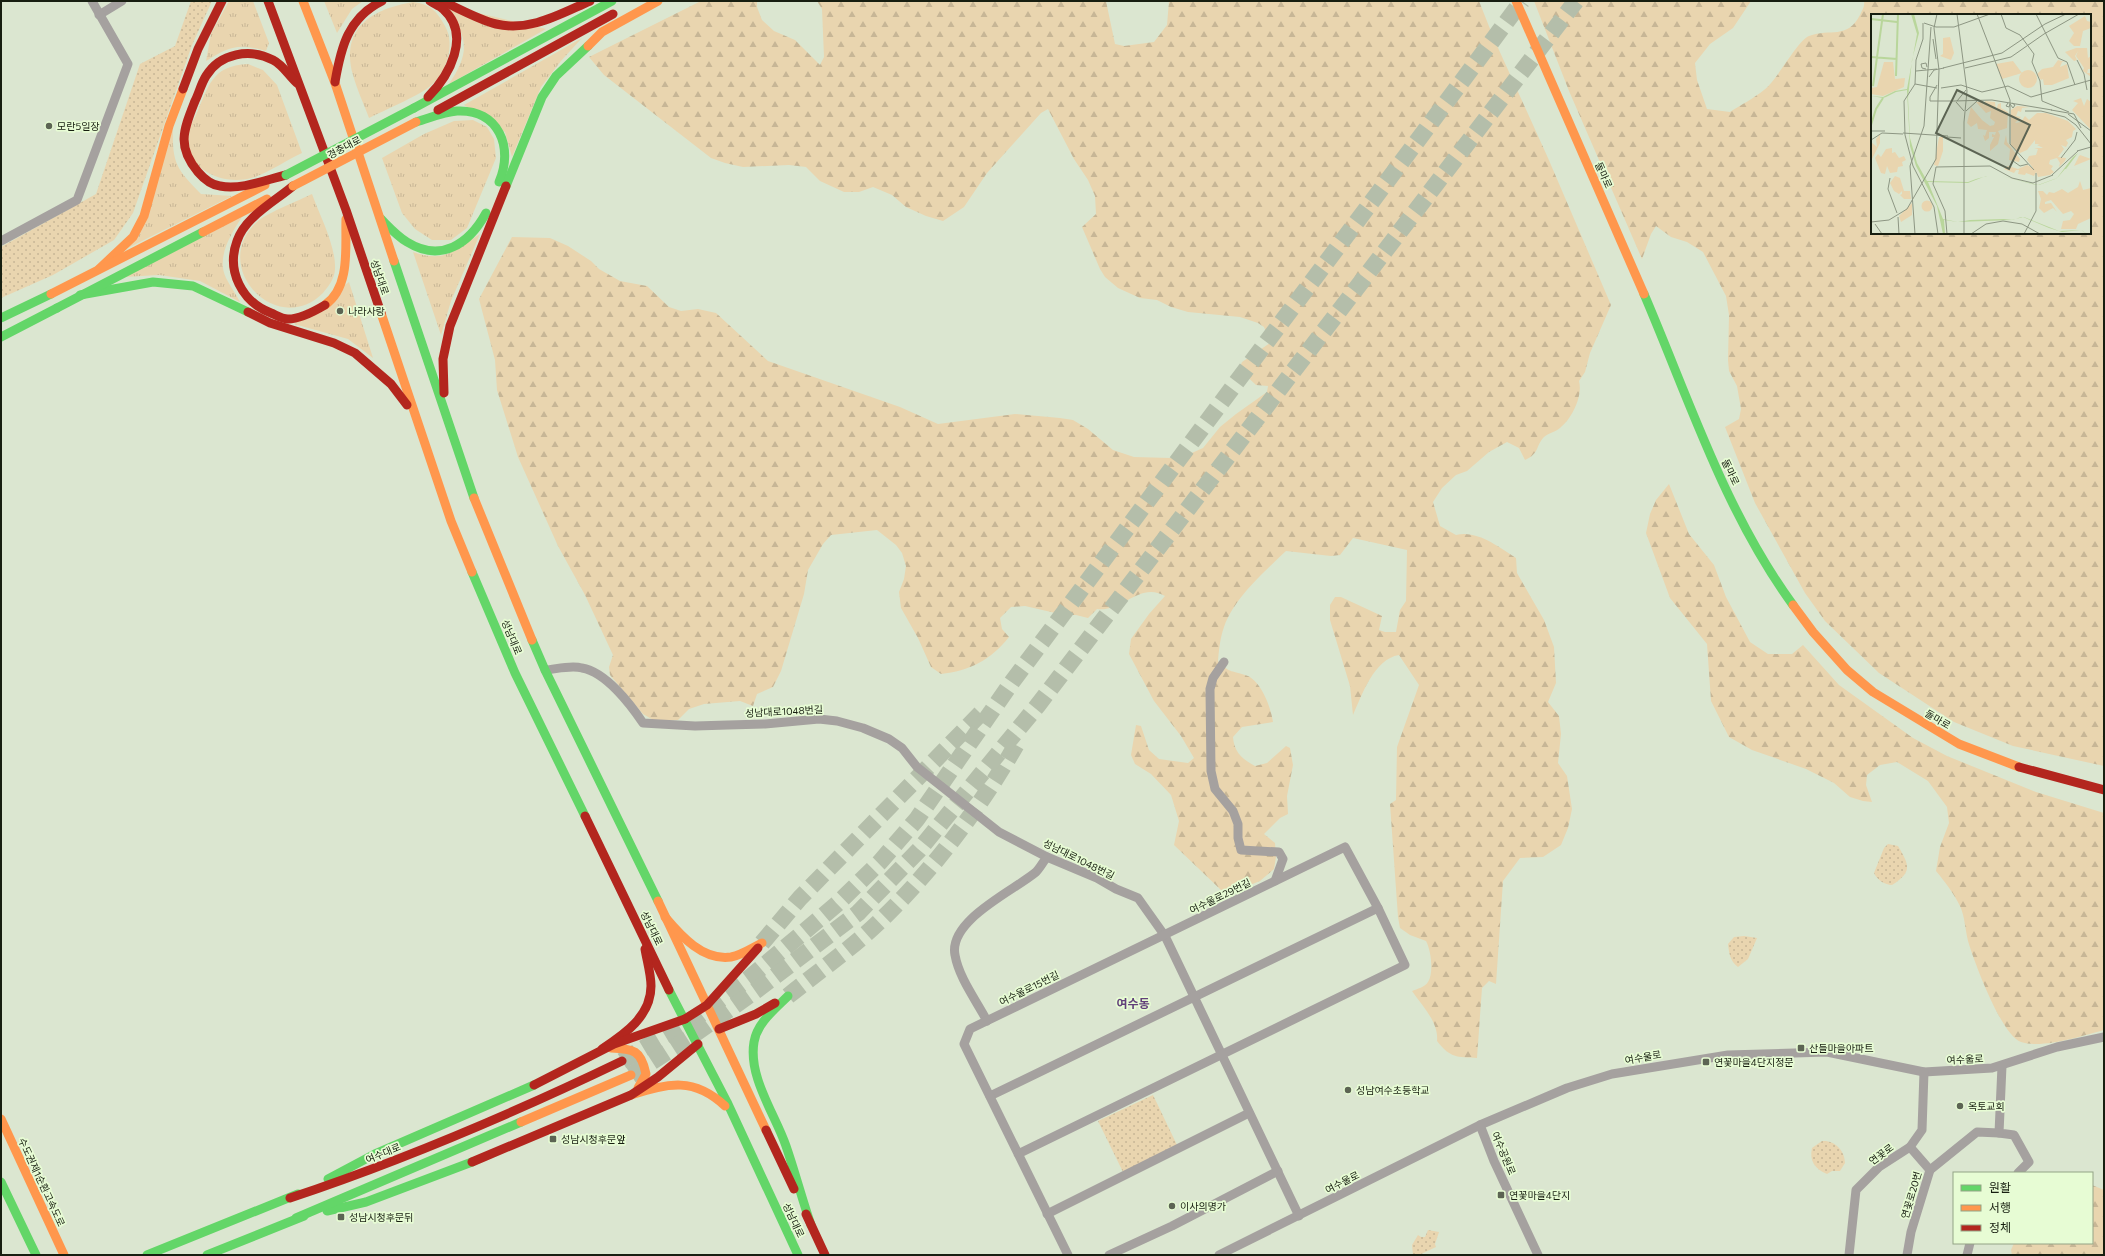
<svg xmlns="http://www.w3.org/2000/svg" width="2105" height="1256" font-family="Commissioner,'Noto Sans KR',sans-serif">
  <defs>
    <pattern id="grass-tufts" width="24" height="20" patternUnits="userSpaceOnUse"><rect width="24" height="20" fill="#e9d5af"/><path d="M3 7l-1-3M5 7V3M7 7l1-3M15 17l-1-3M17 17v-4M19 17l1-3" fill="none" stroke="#c7b696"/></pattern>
    <pattern id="forest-firs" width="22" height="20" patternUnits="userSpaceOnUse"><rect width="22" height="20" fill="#e9d5af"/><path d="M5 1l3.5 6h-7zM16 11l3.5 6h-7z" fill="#c7b696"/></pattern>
    <pattern id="park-dots" width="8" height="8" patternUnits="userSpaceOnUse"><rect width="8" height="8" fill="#e9d5af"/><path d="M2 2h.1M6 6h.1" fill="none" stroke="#c7b696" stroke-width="1.8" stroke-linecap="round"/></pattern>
  </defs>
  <rect width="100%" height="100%" fill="#dbe6d0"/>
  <g fill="url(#grass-tufts)">
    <path d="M229,1h24l16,42 -3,8c-27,-8 -36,-5 -60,10l5,-27z"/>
    <path d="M324,1h39l-11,8 -15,24z"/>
    <path d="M413,2c17,2 24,9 32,24 11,19 1,48 -16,61 -13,10 -44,23 -60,31 -5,-14 -12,-28 -16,-43 -13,-48 20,-66 60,-73z"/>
    <path d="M448,6l98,23 -97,55c22,-33 18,-45 -1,-78z"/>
    <path d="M582,38l-21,23 -20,26 -29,70 -7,-25 -41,-27z"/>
    <path d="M248,64l15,6 14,15 25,68c-15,7 -31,18 -47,24 -29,10 -67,-5 -68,-39 0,-7 6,-17 9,-23 13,-29 15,-49 52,-51z"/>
    <path d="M473,120l14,7 7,12 2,19 -29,70 -16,12h-19l-17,-11 -13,-16 -20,-55 42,-24 30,-13z"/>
    <path d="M173,129c-1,35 4,40 28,65l31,2 -104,52z"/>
    <path d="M312,194c8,22 24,52 23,75 0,9 -7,18 -12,24 -46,46 -116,-27 -65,-72 11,-9 40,-20 54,-27z"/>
    <path d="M242,217c-11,17 -26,40 -16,61 4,8 10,16 14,24l-40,-21 -41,-6 -35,2z"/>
    <path d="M480,234l-29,67 -10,34 -28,-83c32,11 40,-1 67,-18z"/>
    <path d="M349,282l24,76 -25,-19 -54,-15z"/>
  </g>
  <g fill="url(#forest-firs)" fill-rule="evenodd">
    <path d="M701,1h56v6l5,13 12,11 21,9 25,25 4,-8 -2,-48 -5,-8h289l9,43 9,2 30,-4 13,-17 2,-24h310l15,38 54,119 63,147 -21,48 -5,19 -6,9c4,15 -7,38 -19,47 -4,4 -12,5 -16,9 -9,10 -4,16 -19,23l-6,-12 -12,-6 -18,10 -22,19 -11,4 -14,13 -9,14 7,24 16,9c22,-5 42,12 60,23l1,15 27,47 10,27 2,36 -8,19 11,14 2,18 -3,29 9,13 5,33 -4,19 -7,17 -18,12 -23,1 -17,23 -7,103 -7,-3 -7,7 -5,70c-20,-1 -27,0 -40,-17 2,-19 -15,-35 -25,-50 5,-2 13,-4 16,-9 6,-9 3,-32 -2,-41l-16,-6 -10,-7 -2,-11 -8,-113 6,-4 1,-53 22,-62 -20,-30c-25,4 -37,40 -46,60l-3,-29 -20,-66v-15l5,-8h6l41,19 -3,14 6,2h11l4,-22 6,-9 1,-51 -54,-12 -13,17 -9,1 -45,-5c-21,20 -52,47 -62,76 -4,11 -5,23 -6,34 12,13 14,9 30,15 14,7 23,32 25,46l-31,5 -9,10c1,15 9,22 22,29l12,-3 19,-17 4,2 3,17 -6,31 1,18 -8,4 -16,16 11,9 1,14 -2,12 -14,12 -27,11 -12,-2 -47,-45 5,-24 -8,-26 -20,-21 -16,-10 -4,-9 5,-30 5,1 8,24 10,9 29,4 6,-5 -13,-22 -27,-35 -25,-47 2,-15 18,-25 16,-18c-25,-15 -42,16 -68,13l-9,9 -12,-3h-12l-39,-9 -14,1 -11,11 2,11 7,8c-18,23 -40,34 -68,37l-10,-7 -13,-29 -17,-30 -2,-16 5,-13 2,-13 -4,-13 -6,-8 -19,-15 -46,5 -8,9 -15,26 -4,24 -23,77 -8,16 -16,7 -4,12 -13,-5 -36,3 -15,5 -11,11 -23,1 -12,-7 -33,-39 -1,-8 4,-12 -28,-60 -27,-49 -40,-89 -21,-67 -2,-30 -16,-61 33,-62 38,1 18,8 23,15 8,8 21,12 27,5 22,21 12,4 17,-2 18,4 52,48 132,46 38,17 77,-10 45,4 13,2 15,9 25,21 21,7 37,1 14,-2 18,-8 17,-21 16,-13 31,-22 1,-6 -12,-1 -17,-16 3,-7 28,-19 -6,-16 -6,-4 -18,-6 -52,-5 -17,-5 -14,-7 -17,-2 -22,-10 -13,-11 -5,-8 -18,-42 14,-13 -1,-18 -7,-16 -14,-21 -26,-50 -7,4 -54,60 -23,34 -21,14 -17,-5 -20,-9 -14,-12 -19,-8 -14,5h-15l-24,-11 -14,-14 -17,-2 -46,2 -18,-4 -14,-5 -107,-83 -15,-18z"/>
    <path d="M1534,1h217l-18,27 -23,16 -15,19 2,17 10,29 23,3c11,-7 24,-14 34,-22 14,-11 33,-49 45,-54 21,-8 38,4 51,-21 2,-5 5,-8 4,-14h240v765l-91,-20 -59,-24 -75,-49 -54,-52 -20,-28 -50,-90 -30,-76 14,-8 2,-10 -4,-23 -8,-15 -1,-11 1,-45 -3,-19 -23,-44 -16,-10 -16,-5 -15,-11 -5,8 -9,25 -73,-168zM1872,15h218v218h-218z"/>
    <path d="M1669,484l20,50 25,31 12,32 24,45 18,12h24l11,-9 36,40 74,53 34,18 89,36 68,21v217c-22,6 -62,19 -83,12 -20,-7 -47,-81 -53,-101 -3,-12 -3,-24 -8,-35 -7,-14 -15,-24 -24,-35l4,-24 9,-24 -2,-16 -19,-26 -31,-19 -17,3 -13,10 -1,10 6,17 -9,-1 -13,-4 -16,-14 -28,-14 -54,-19 -23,-13 -18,-36 -4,-57 -37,-46 -24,-65 4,-19 6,-14z"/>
    <path d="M2092,1185l12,5v65h-92l-1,-5 3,-7h78z"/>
  </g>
  <g fill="url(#park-dots)">
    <path d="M191,1h21l-20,44 -59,168 -19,27 -61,35 -52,23v-51l95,-53 44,-130 35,-18z"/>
    <path d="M1888,844l10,2c12,20 14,26 -6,39 -7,0 -15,-5 -18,-12l10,-25z"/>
    <path d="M1744,936l13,2 -9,21 -10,8c-8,-6 -9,-14 -10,-23l6,-7z"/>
    <path d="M1153,1095l24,50 -54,27 -25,-51z"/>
    <path d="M1822,1141c13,-1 23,10 23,22l-5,8h-8l-5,3c-12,-5 -18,-13 -15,-26z"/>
    <path d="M1428,1230l11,2 -4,12 1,3 -17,8h-6l-1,-10 6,-10 3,2h4z"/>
  </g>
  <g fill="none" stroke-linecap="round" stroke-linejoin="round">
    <g stroke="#b4beaa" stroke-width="17" stroke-dasharray="17 8" stroke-linecap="butt">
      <path d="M762,943l38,-45 185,-189"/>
      <path d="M788,996c31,-25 64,-48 92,-75 53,-51 100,-113 136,-176"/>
      <path d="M622,1061l79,-47 47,-35 89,-75 43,-42 37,-43 95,-137 510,-681"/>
      <path d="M631,1075l58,-37 69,-49 100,-76 61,-63 119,-145 538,-704"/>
    </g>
    <g stroke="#a5a19f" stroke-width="9">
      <path d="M99,15l23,-14"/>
      <path d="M1,241l76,-41 51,-136 -36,-63"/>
      <path d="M1224,662l-11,16 -3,11 1,82 4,18 18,22 5,13v14l3,12 38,2 4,7 -8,22"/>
      <path d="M545,670c12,-1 26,-5 37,-2 24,4 49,37 61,55l52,3 33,-1 37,-1 54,-5 18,2 26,7 26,11 13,9 15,19 82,65 48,25 50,21 19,11 22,9 27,38 134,280"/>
      <path d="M987,1021c-11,-21 -28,-43 -32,-66 -7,-35 60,-65 81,-83 4,-4 7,-10 11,-15"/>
      <path d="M2002,1066l-3,67 15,2 15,27 -11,11"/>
      <path d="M990,1096l388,-188"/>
      <path d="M1480,1125l14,36 44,94"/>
      <path d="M1018,1154l387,-189 -27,-57 -33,-61 -375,182 -6,15 104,211"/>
      <path d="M1930,1170l47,-38 22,1"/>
      <path d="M1047,1214l202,-101"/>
      <path d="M1109,1255l63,-29 106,-55"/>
      <path d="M1219,1255l261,-130 87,-37 45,-14 116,-19 99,-3 97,20 68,-4 65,-21 47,-10"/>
      <path d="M1849,1255l7,-65 23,-23 31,-20 12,-17 2,-58"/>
      <path d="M1907,1255l4,-23 19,-62 -20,-23"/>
      <path d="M1967,1255l3,-12"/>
    </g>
    <g stroke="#63d668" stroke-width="9">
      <path d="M414,108l198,-107"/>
      <path d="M416,122c14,-4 27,-10 41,-11 42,-2 57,37 42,71"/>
      <path d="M506,186l36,-89 14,-21 32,-30"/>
      <path d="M381,219c8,8 16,17 26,23 34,21 62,2 79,-29"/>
      <path d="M394,261l80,237"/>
      <path d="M1644,294c45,105 81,218 149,311"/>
      <path d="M80,295l73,-13 40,4 55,26"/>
      <path d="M57,308l146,-76"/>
      <path d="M1,318l50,-24"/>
      <path d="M1,337l56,-29"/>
      <path d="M472,572l43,101 70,143"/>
      <path d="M532,640l13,30 113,231"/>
      <path d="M669,990l58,112 71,153"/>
      <path d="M788,996c-13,13 -31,27 -34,46 -6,35 21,72 32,104 9,26 16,53 25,79"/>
      <path d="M328,1179l47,-25 159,-69"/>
      <path d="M1,1182l35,73"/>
      <path d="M327,1211l39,-9 106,-40"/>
      <path d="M296,1218l225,-96"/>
      <path d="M147,1255l151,-61"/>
      <path d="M207,1255l97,-39"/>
    </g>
    <g stroke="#ff974d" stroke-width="9">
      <path d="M303,1l32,82 59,178"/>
      <path d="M1516,1l128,293"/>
      <path d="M588,46l14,-14 56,-31"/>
      <path d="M203,232l64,-33"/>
      <path d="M99,269l34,-32 11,-21 25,-90 14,-37"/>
      <path d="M51,294l214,-109"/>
      <path d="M325,305c26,-18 20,-59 21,-86"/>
      <path d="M381,313l70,208 21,51"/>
      <path d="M474,498l58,142"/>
      <path d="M1793,605l20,27 34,38 26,22 86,52 60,23"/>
      <path d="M658,901l108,229"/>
      <path d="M665,917c16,19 38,44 66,40 11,-2 21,-9 31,-14"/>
      <path d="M611,1048c23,1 30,2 35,26l-8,14"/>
      <path d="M631,1095c38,-12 63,-18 94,11"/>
      <path d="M1,1119l63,136"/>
      <path d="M521,1122l110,-47"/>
    </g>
    <g stroke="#b3261e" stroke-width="9">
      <path d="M268,1l78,209 35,103"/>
      <path d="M442,1c16,7 37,19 54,23 34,8 64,-10 94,-23"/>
      <path d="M335,82c6,-35 13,-64 47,-81"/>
      <path d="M183,89l15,-40 24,-48"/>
      <path d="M428,97c21,-21 44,-62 15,-88 -3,-3 -9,-5 -13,-8"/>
      <path d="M438,110l175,-96"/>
      <path d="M286,175c-21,5 -44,15 -66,11 -9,-1 -16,-7 -22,-14 -22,-26 -14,-43 -3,-71 4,-8 6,-17 11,-25 14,-23 44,-28 67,-16 10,5 16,16 24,23"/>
      <path d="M293,186c-19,16 -48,31 -56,55 -11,30 5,61 34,72 5,2 11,6 17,6 12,0 27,-8 37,-14"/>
      <path d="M248,312l22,11 64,20 21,10 36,31 16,21"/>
      <path d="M444,393l-1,-34 7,-33 56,-140"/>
      <path d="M2019,767l85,23"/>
      <path d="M585,816l84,174"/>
      <path d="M685,1019l22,-14 51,-57"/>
      <path d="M719,1029l37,-15 19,-11"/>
      <path d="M602,1049c23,-15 49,-33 49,-63 0,-12 -4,-25 -6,-37"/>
      <path d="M534,1085l80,-41 71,-25"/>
      <path d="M766,1130l28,59"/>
      <path d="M472,1162l159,-67 27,-18 40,-33"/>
      <path d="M290,1198c114,-38 224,-85 332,-137"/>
      <path d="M806,1214l19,41"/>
    </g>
    <path stroke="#63d668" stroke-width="9" d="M286,175l128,-67"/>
    <path stroke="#ff974d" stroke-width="9" d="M293,186l123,-64"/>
  </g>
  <g fill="#5c6453" stroke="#e7fcd4" stroke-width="1.5">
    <circle cx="49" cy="126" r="4"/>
    <circle cx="340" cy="311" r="4"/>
    <rect x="1797" y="1044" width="8" height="8" rx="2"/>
    <rect x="1702" y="1058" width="8" height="8" rx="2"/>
    <circle cx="1348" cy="1090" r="4"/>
    <circle cx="1960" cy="1106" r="4"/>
    <rect x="549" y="1135" width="8" height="8" rx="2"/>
    <rect x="1497" y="1191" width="8" height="8" rx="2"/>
    <circle cx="1172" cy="1206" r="4"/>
    <rect x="337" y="1213" width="8" height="8" rx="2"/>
  </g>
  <g text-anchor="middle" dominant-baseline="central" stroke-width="3.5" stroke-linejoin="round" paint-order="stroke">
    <g font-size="10" fill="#171e10" stroke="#e7fcd4" text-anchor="start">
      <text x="57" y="126">모란5일장</text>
      <text x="348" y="311">나라사랑</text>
      <text x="1809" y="1048">산들마을아파트</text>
      <text x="1714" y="1062">연꽃마을4단지정문</text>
      <text x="1356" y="1090">성남여수초등학교</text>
      <text x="1968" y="1106">옥토교회</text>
      <text x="561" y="1139">성남시청후문앞</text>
      <text x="1509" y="1195">연꽃마을4단지</text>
      <text x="1180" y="1206">이사의명가</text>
      <text x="349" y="1217">성남시청후문뒤</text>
    </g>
    <g font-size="10" fill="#171e10" stroke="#e7fcd4">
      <text transform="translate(344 147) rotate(-28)">경충대로</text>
      <text transform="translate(1604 175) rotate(66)">돌마로</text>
      <text transform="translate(380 277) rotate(71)">성남대로</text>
      <text transform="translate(1731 472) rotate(65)">돌마로</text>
      <text transform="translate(512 637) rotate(67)">성남대로</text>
      <text transform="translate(784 711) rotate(-3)">성남대로1048번길</text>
      <text transform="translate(1938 719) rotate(30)">돌마로</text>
      <text transform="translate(1079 859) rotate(26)">성남대로1048번길</text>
      <text transform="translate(1220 896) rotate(-26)">여수울로29번길</text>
      <text transform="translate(652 928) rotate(64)">성남대로</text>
      <text transform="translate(1029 988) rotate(-26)">여수울로15번길</text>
      <text transform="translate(1643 1057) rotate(-10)">여수울로</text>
      <text transform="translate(1965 1059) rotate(-3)">여수울로</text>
      <text transform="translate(383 1153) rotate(-23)">여수대로</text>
      <text transform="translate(1504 1153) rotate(67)">여수공원로</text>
      <text transform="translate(1881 1154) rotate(-36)">연꽃로</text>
      <text transform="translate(42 1182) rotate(65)">수도권제1순환고속도로</text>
      <text transform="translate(1342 1182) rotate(-27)">여수울로</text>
      <text transform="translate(1911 1195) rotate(-74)">연꽃로20번</text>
      <text transform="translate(794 1220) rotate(65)">성남대로</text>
    </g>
    <g font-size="12" font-weight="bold" fill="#62407a" stroke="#e7fcd4">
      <text x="1133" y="1003">여수동</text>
    </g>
  </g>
  <g transform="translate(1871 14)">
    <rect width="220" height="220" fill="#dbe6d0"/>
    <path d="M13,48h9l2,17 10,-1 -1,9 -21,9 -12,-2v-6l6,-1z" fill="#e9d5af"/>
    <path d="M205,34h11l1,10 3,-2v13h-3l-1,4h4v4l-8,-6 1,-3 -8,-12 2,-5 -3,5 2,4 -3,1 -9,-9zM187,46l7,2h-3l-2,5 7,-3 2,14 -17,7h-8l-1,-6 -2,1 -4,-6 5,-5 11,-2zM148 65a9 9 0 1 1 18 0a9 9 0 1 1-18 0ZM210,84l3,8 3,-7 4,3v28l-19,-20 6,-7 -5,-2zM114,87l10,1 1,9 2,-7 3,-1v5l7,4 -1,16 -9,3 2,4 -2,9 -8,7v-6l4,-8h-2v-3l3,1 1,-3h-7v6l-4,3 -2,-6 2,1 2,-6 -9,-1 -1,-6 -6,4 -4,-4 4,-16 11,13 8,6 4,-1 1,-3 -5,-4 1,-7 -5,2 -10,-11h7l1,4zM146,92l12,1 -7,1 -1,4 -3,-1 -2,5 5,1 -6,6 6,-1 4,-6 4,4 8,-7h9l22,8 8,8 -3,2 -1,6 -6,3 2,3 -2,4 -5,-2 3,4 -6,8 8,1 -1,3 -6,6 1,-4 -3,-5 -7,2 -1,4 4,2 -2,3 3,3 -4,3 -12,2 -2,-5 -2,4 -8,-3 -1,2 -7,-1 1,-4h-3l-2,3 -10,-4 4,-3 10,3 9,-4 6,3 -6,-8 2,-4 7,-1 2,-6 -4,-1h9l-6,-3 3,-1h-5v-4l-8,10 -7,3 -9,-7v-36zM9,120v9l-9,18v-19l6,5 -1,-8zM135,121l1,7 13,17 -1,3 -10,-2 1,-11 -6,-5zM21,134v5l3,-1 4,6 5,-2 2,4 -4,2 1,4 -5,1 -1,5 -7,1 -3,-7 -2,8 -4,-1 -6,-15 3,-4 3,3 5,-8zM209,141l11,4 -17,7 5,-10zM24,162l5,2 4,13h6l1,8h-7l-4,-4 2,-1v-3l-3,3 -5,-3 -4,-8zM209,167l3,9 8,-2v30l-13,6 -2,5h-15l2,-8 7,-1 4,-6 -3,-3 -8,3 -12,-14 -6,2v2l6,-1 6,9 -4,-4 -9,5 -5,-5 2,-9 -3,-8h5l4,4 2,-3 5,1 8,-4 6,4 10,-6z" fill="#e9d5af"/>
    <path d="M214,2l2,5 4,1v6l-8,3 -3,15h-6l-5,-5 5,-8 -5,-7zM79,23l4,16 -3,7 -11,-4 3,-2v-16zM68,123h4v14l-5,15 -4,-1zM41,189v12l-11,7 -2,-6z" fill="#e9d5af"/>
    <path d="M142,47l9,12 -20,6 -6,-15zM50.5 192a5.5 5.5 0 1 1 11 0a5.5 5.5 0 1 1-11 0Z" fill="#e9d5af"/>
    <path d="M40,0h3l5,19 -7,27 -4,38 2,40 7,25 10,18 41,1 8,-3 11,-3h15l36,9 19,-7 16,-21 5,-4 -12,16 25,1 -26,-1 -7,8 -3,2 -16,6h-3l-34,-9h-16l-18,7 -40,-1 15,37 15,3 12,-2 34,-1 9,1 8,-3h3l35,14 22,-1 2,1 4,3 -6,-4 -19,2 -13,-4 -26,-11 -11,3 -54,2 -14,-2 1,14h-2l-6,-28 -21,-40 -6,-20 -3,-56 -11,2 -10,5 -3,1 -12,-2 12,1 12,-6 12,-2 10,-55z" fill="#b9d69b"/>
    <path fill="none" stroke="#b9d69b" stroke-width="2" d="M0,5l26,3M0,43l26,2M25,62l2,-62M2,72l10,-72M0,111l5,-16 7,-11"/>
    <path fill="none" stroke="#8d9683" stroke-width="1" d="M86,0l10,77 -3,31v111M106,0l33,86v44l24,26M130,0l5,14 14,7 14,19 -2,8 8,19 2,20 27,11M165,0l22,44 9,4 8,23M52,9v16l-7,21 -1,24 -11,17 1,34 8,31 21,41 4,27M53,9l12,4h18l36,-13M62,25l3,20M206,46l7,14 3,16M72,54l59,-15 43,-29 21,-10M94,54l46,-11 33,-23 35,-20M55,55l-4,-1 -1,-4 5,-1 1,4M45,57l21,-2M58,63l5,-7 10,-2M44,70l22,4M66,71l-7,12v4h24M70,74l20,-3 21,7 26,-6 23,11 60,-17M83,87l38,-1 60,10M86,87l9,-11M85,88l8,9M137,89l-2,3 3,1 1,-3 3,4 2,-3 -3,-2M180,96l23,4 7,14M95,97l11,-10M154,97h16l24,6 11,8 15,19M197,100l23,17M0,117h14M32,119l45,3M76,123l14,1M0,126l11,-7 21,1M206,137l14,-4M190,144l14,-18 2,-8M142,147l7,5 8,-2M181,161l26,-24M19,164l-2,11 9,24M27,203l1,17M0,208l18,-2 18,-11 29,-50 3,-89 -5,-42 3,-14M4,210l7,10M44,220l-5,-68 14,-40 7,-99M76,220l-2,-23 -12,-27 3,-17 54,-1 22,12 21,5 20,-8M100,220l15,-10 17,-3 19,3 18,10M153,220l12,-23v-38"/>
    <path fill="#5c6453" fill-opacity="0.15" stroke="#5c6453" stroke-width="2" d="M86,76l73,35 -21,44 -73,-36z"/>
    <rect width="220" height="220" fill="none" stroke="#171e10" stroke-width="2"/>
  </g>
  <rect width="2105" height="1256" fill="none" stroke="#171e10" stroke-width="4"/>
  <rect x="1953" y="1172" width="140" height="72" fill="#e7fcd4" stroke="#94a386"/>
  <rect x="1961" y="1185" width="20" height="6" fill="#63d668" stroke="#94a386"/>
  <text x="1989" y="1192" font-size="12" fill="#171e10">원활</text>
  <rect x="1961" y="1205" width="20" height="6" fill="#ff974d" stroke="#94a386"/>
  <text x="1989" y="1212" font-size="12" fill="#171e10">서행</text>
  <rect x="1961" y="1225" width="20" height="6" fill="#b3261e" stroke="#94a386"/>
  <text x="1989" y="1232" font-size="12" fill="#171e10">정체</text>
</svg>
